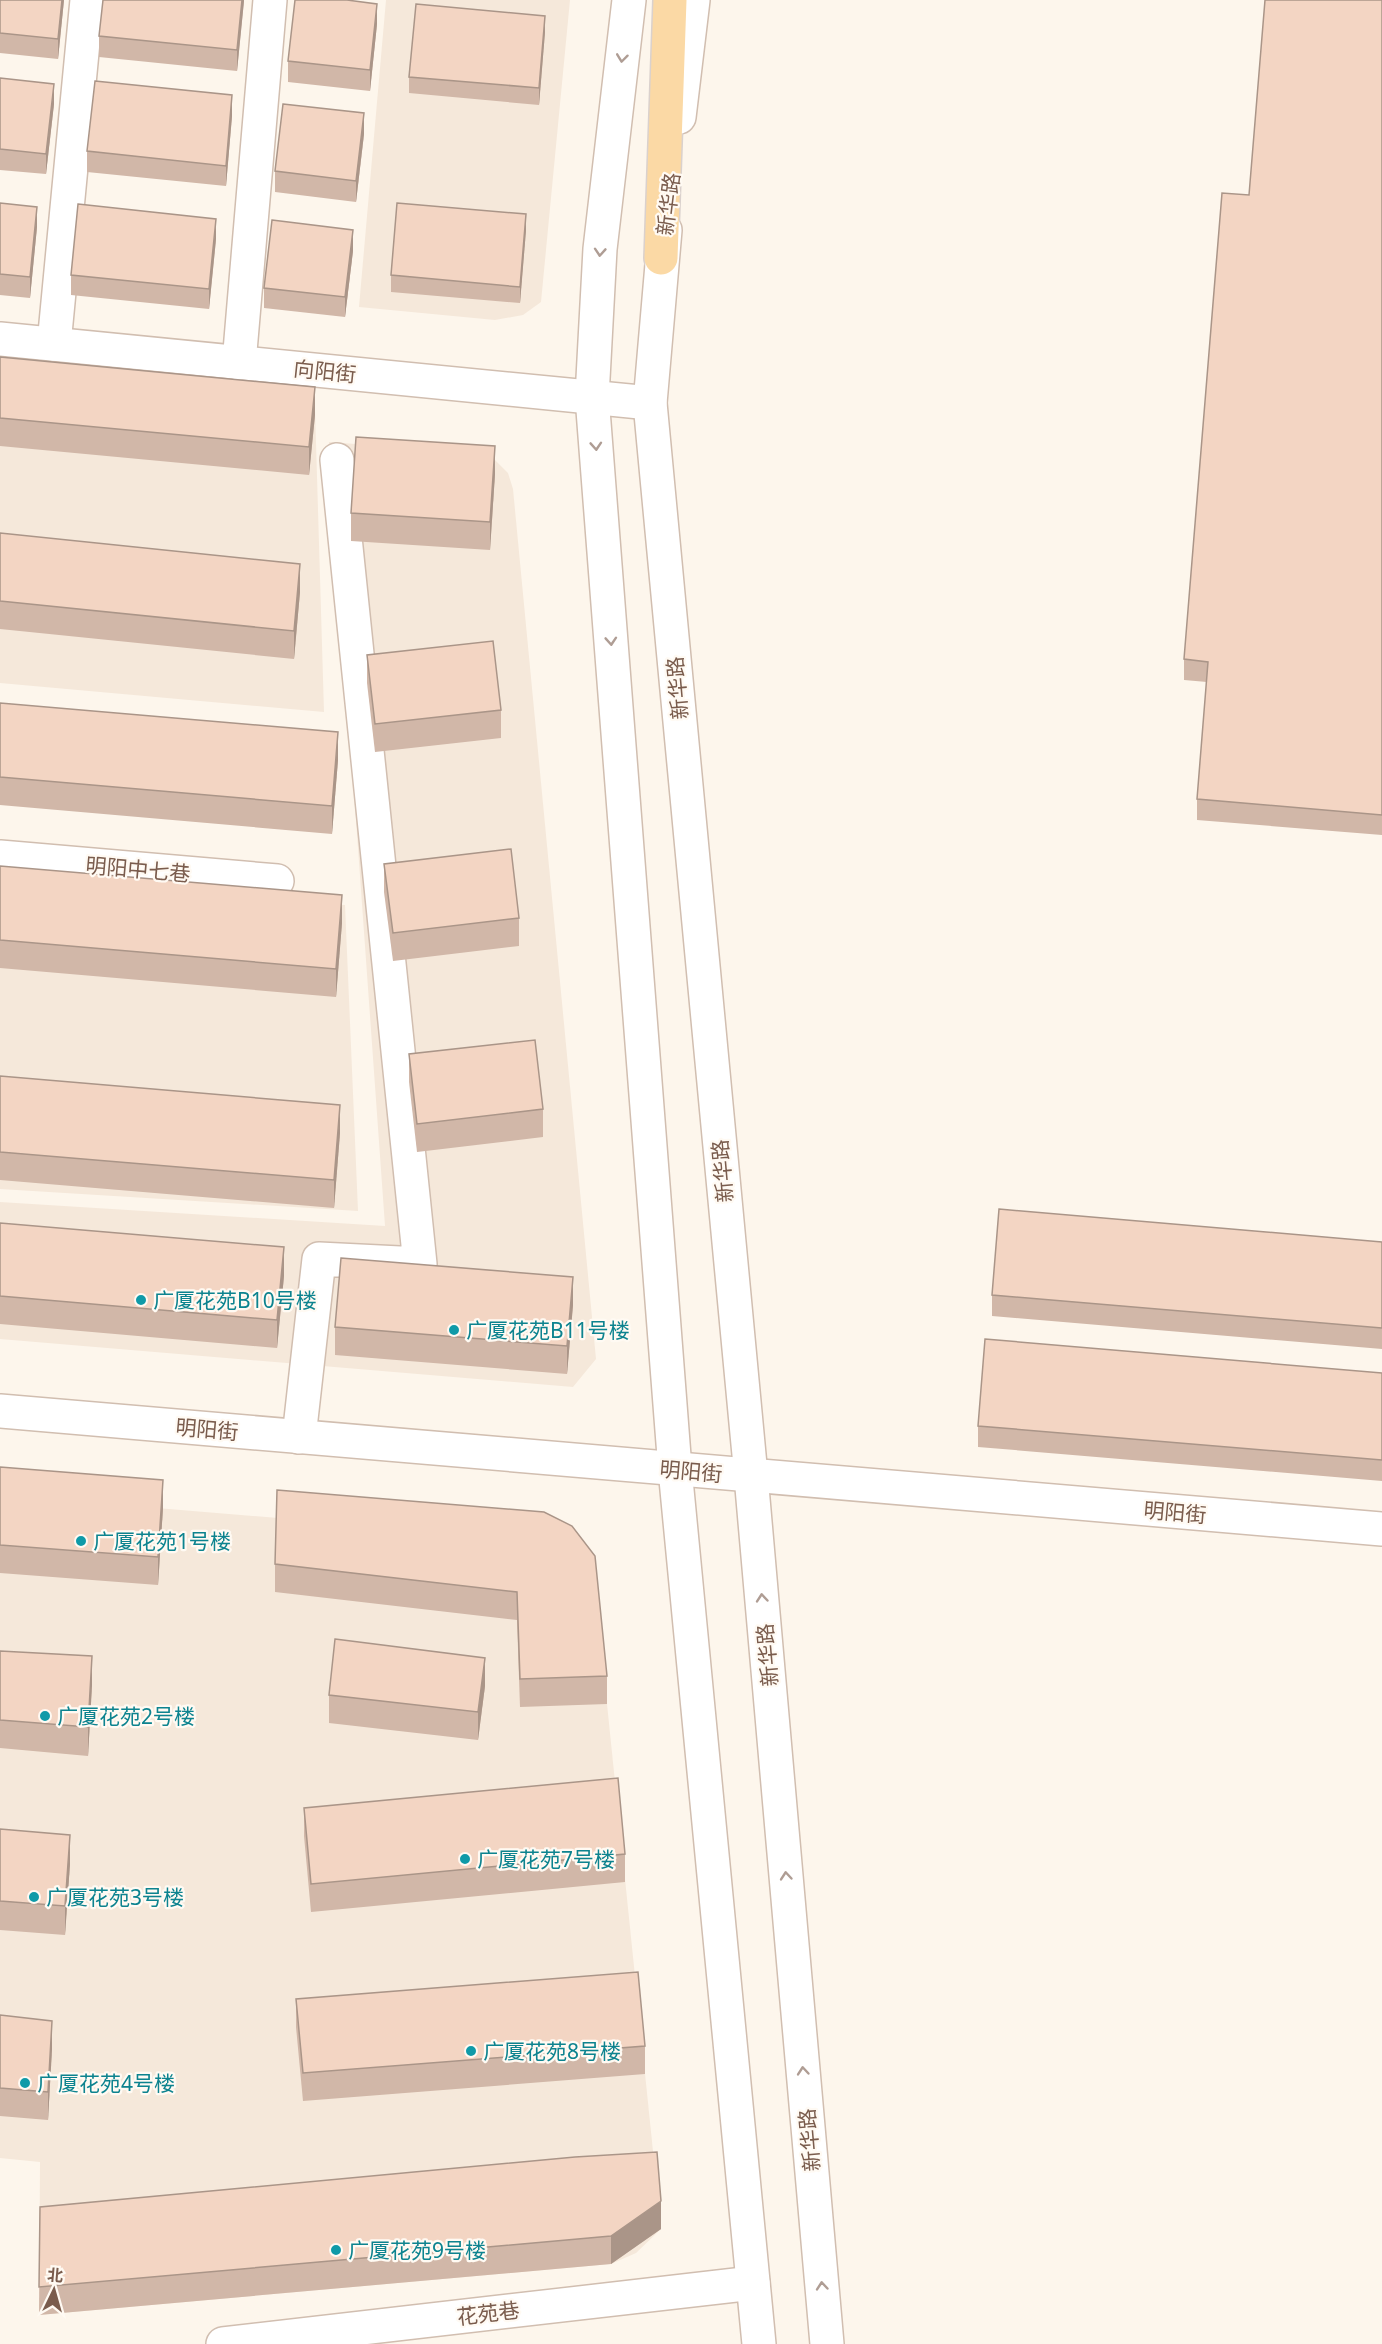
<svg xmlns="http://www.w3.org/2000/svg" width="1382" height="2344" font-family="'Noto Sans','Noto Sans SC',sans-serif">
  <rect width="100%" height="100%" fill="#fdf6ec"/>
  <g fill="#f5e8da">
    <path d="M386,0h184l-29,302 -18,13 -28,5 -136,-13z"/>
    <path d="M0,380l315,29 9,303 -324,-29z"/>
    <path d="M329,442l146,11 20,7 13,13 5,16 83,870 -23,28 -573,-48v-137l385,24z"/>
    <path d="M0,878l345,27 13,306 -358,-22z"/>
    <path d="M0,1495l544,45 63,164 54,525 -25,24 -25,11 -572,51 1,-153 -40,-4z"/>
  </g>
  <g fill="none" stroke-linecap="round" stroke-linejoin="round">
    <defs>
      <g id="minor">
        <path d="M629,0l-29,249 -8,148 83,1072 84,875"/>
        <path d="M679,117l14,-117"/>
        <path d="M665,230l-15,173 101,1073 76,868"/>
        <path d="M0,339l650,64"/>
        <path d="M54,344l33,-344"/>
        <path d="M239,363l31,-363"/>
        <path d="M0,857l277,24"/>
        <path d="M0,1411l1382,118"/>
        <path d="M299,1437l20,-178 101,5 -83,-804"/>
        <path d="M223,2344l530,-61"/>
      </g>
      <path id="major" d="M661,258l9,-258"/>
    </defs>
    <use href="#minor" stroke="#d1beb0" stroke-width="36"/>
    <use href="#major" stroke="#dad1cd" stroke-width="36"/>
    <use href="#minor" stroke="#fff" stroke-width="33"/>
    <use href="#major" stroke="#fbd9a5" stroke-width="33"/>
  </g>
  <g fill="#d1b7a8">
    <path d="M0,0h64l-6,59 -58,-6z"/>
    <path d="M244,0l-7,71 -138,-14v-21z"/>
    <path d="M1382,0v835l-185,-15v-21l10,-117 -23,-2v-21l65,-464z"/>
    <path d="M377,24l-7,67 -82,-9v-21z"/>
    <path d="M545,32l-6,73 -130,-12v-16z"/>
    <path d="M0,78l54,26 -8,70 -46,-4z"/>
    <path d="M232,116l-6,70 -139,-14v-21z"/>
    <path d="M364,134l-8,68 -81,-10v-21z"/>
    <path d="M0,203l37,24 -7,71 -30,-3z"/>
    <path d="M526,230l-6,73 -129,-11v-17z"/>
    <path d="M216,239l-7,70 -138,-14v-20z"/>
    <path d="M353,251l-8,66 -81,-9v-20z"/>
    <path d="M0,357l315,58 -6,60 -309,-29z"/>
    <path d="M495,474l-5,76 -139,-9v-28z"/>
    <path d="M0,533l300,59 -6,67 -294,-30z"/>
    <path d="M367,655l134,55v28l-126,14 -8,-69z"/>
    <path d="M0,703l338,57 -6,74 -332,-29z"/>
    <path d="M384,864l135,54v28l-126,15 -9,-69z"/>
    <path d="M0,866l342,57 -6,74 -336,-29z"/>
    <path d="M409,1054l134,55v28l-126,15 -8,-70z"/>
    <path d="M0,1076l340,57 -6,75 -334,-28z"/>
    <path d="M0,1223l284,53 -7,72 -277,-24z"/>
    <path d="M1382,1242v107l-390,-33v-21z"/>
    <path d="M573,1305l-6,69 -232,-19v-28z"/>
    <path d="M1382,1373v108l-404,-34v-21z"/>
    <path d="M0,1467l163,41 -5,77 -158,-12z"/>
    <path d="M544,1512l63,164v28l-87,3 -3,-87 -242,-28v-28z"/>
    <path d="M0,1651l92,34 -4,71 -88,-8z"/>
    <path d="M485,1686l-7,54 -149,-17v-28z"/>
    <path d="M304,1808l321,46v28l-314,30 -7,-76z"/>
    <path d="M0,1829l70,35 -5,71 -65,-5z"/>
    <path d="M296,1999l349,47v28l-342,27 -7,-74z"/>
    <path d="M0,2015l52,34 -4,71 -48,-4z"/>
    <path d="M40,2207l621,22 -50,35 -572,51z"/>
  </g>
  <g fill="#aa9588">
    <path d="M62,0h2l-6,59v-20z"/>
    <path d="M242,0h2v1l-7,70v-21z"/>
    <path d="M377,4v20l-7,67v-21z"/>
    <path d="M545,16v16l-6,73v-17z"/>
    <path d="M54,84v20l-8,70v-20z"/>
    <path d="M232,95v21l-6,70v-20z"/>
    <path d="M364,113v21l-8,68v-21z"/>
    <path d="M37,207v20l-7,71v-21z"/>
    <path d="M526,214v16l-6,73v-16z"/>
    <path d="M216,219v20l-7,70v-20z"/>
    <path d="M353,230v21l-8,66v-20z"/>
    <path d="M315,387v28l-6,60v-28z"/>
    <path d="M495,446v28l-5,76v-28z"/>
    <path d="M300,564v28l-6,67v-28z"/>
    <path d="M338,732v28l-6,74v-28z"/>
    <path d="M342,895v28l-6,74v-28z"/>
    <path d="M340,1105v28l-6,75v-28z"/>
    <path d="M284,1247v29l-7,72v-28z"/>
    <path d="M573,1277v28l-6,69v-28z"/>
    <path d="M163,1480v28l-5,77v-28z"/>
    <path d="M92,1656v29l-4,71v-29z"/>
    <path d="M485,1658v28l-7,54v-28z"/>
    <path d="M70,1835v29l-5,71v-29z"/>
    <path d="M52,2021v28l-4,71v-28z"/>
    <path d="M661,2201v28l-50,35v-28z"/>
  </g>
  <g fill="#f3d5c3" stroke="#aa9588" stroke-width="1.5">
    <path d="M0,0h62l-4,39 -58,-6z"/>
    <path d="M103,0h139l-5,50 -138,-14z"/>
    <path d="M295,0h52l30,4 -7,66 -82,-9z"/>
    <path d="M1265,0h117v815l-185,-16 11,-137 -24,-3 38,-466 27,2z"/>
    <path d="M416,4l129,12 -6,72 -130,-11z"/>
    <path d="M0,78l54,6 -8,70 -46,-5z"/>
    <path d="M95,81l137,14 -6,71 -139,-15z"/>
    <path d="M283,104l81,9 -8,68 -81,-10z"/>
    <path d="M0,203l37,4 -7,70 -30,-3z"/>
    <path d="M397,203l129,11 -6,73 -129,-12z"/>
    <path d="M78,204l138,15 -7,70 -138,-14z"/>
    <path d="M272,220l81,10 -8,67 -81,-9z"/>
    <path d="M0,357l315,30 -6,60 -309,-29z"/>
    <path d="M356,437l139,9 -5,76 -139,-9z"/>
    <path d="M0,533l300,31 -6,67 -294,-30z"/>
    <path d="M493,641l8,69 -126,14 -8,-69z"/>
    <path d="M0,703l338,29 -6,74 -332,-29z"/>
    <path d="M511,849l8,69 -126,15 -9,-69z"/>
    <path d="M0,866l342,29 -6,74 -336,-29z"/>
    <path d="M535,1040l8,69 -126,15 -8,-70z"/>
    <path d="M0,1076l340,29 -6,75 -334,-28z"/>
    <path d="M999,1209l383,33v86l-390,-33z"/>
    <path d="M0,1223l284,24 -7,73 -277,-24z"/>
    <path d="M341,1258l232,19 -6,69 -232,-19z"/>
    <path d="M985,1339l397,34v87l-404,-34z"/>
    <path d="M0,1467l163,13 -5,77 -158,-12z"/>
    <path d="M277,1490l267,22 28,14 23,30 12,120 -87,3 -3,-87 -242,-28z"/>
    <path d="M335,1639l150,19 -7,54 -149,-17z"/>
    <path d="M0,1651l92,5 -4,71 -88,-7z"/>
    <path d="M618,1778l7,76 -314,30 -7,-76z"/>
    <path d="M0,1829l70,6 -5,71 -65,-5z"/>
    <path d="M638,1972l7,74 -342,27 -7,-74z"/>
    <path d="M0,2015l52,6 -4,71 -48,-4z"/>
    <path d="M657,2152l4,49 -50,35 -572,51 1,-80 535,-50z"/>
  </g>
  <defs><path id="oneway-chevron" d="M-2-3.5L2.5 0L-2 3.5" fill="none" stroke-width="1.6" stroke-linecap="round" stroke-linejoin="round" transform="scale(1.5)"/></defs>
  <g stroke="#af9d94">
    <use href="#oneway-chevron" transform="translate(622 58) rotate(97)"/>
    <use href="#oneway-chevron" transform="translate(600 252) rotate(94)"/>
    <use href="#oneway-chevron" transform="translate(596 446) rotate(86)"/>
    <use href="#oneway-chevron" transform="translate(611 641) rotate(86)"/>
    <use href="#oneway-chevron" transform="translate(762 1598) rotate(-95)"/>
    <use href="#oneway-chevron" transform="translate(786 1876) rotate(-95)"/>
    <use href="#oneway-chevron" transform="translate(803 2071) rotate(-95)"/>
    <use href="#oneway-chevron" transform="translate(822 2286) rotate(-95)"/>
  </g>
  <g fill="#0f9aa8" stroke="#fffaf3" stroke-width="2">
    <circle cx="141" cy="1300" r="6"/>
    <circle cx="454" cy="1330" r="6"/>
    <circle cx="81" cy="1541" r="6"/>
    <circle cx="45" cy="1716" r="6"/>
    <circle cx="465" cy="1859" r="6"/>
    <circle cx="34" cy="1897" r="6"/>
    <circle cx="471" cy="2051" r="6"/>
    <circle cx="25" cy="2083" r="6"/>
    <circle cx="336" cy="2250" r="6"/>
  </g>
  <g text-anchor="middle" dominant-baseline="central" stroke-width="4.5" stroke-linejoin="round" paint-order="stroke">
    <g font-size="21" fill="#7a5c4d" stroke="#fffaf3">
      <text transform="translate(668 204) rotate(-83)">新华路</text>
      <text transform="translate(325 371) rotate(6)">向阳街</text>
      <text transform="translate(677 688) rotate(-95)">新华路</text>
      <text transform="translate(138 869) rotate(5)">明阳中七巷</text>
      <text transform="translate(722 1171) rotate(-95)">新华路</text>
      <text transform="translate(207 1429) rotate(5)">明阳街</text>
      <text transform="translate(691 1471) rotate(5)">明阳街</text>
      <text transform="translate(1175 1512) rotate(5)">明阳街</text>
      <text transform="translate(767 1655) rotate(-95)">新华路</text>
      <text transform="translate(809 2140) rotate(-95)">新华路</text>
      <text transform="translate(488 2313) rotate(-7)">花苑巷</text>
    </g>
    <g font-size="21" fill="#0d838f" stroke="#fffaf3" text-anchor="start">
      <text x="153" y="1300">广厦花苑B10号楼</text>
      <text x="466" y="1330">广厦花苑B11号楼</text>
      <text x="93" y="1541">广厦花苑1号楼</text>
      <text x="57" y="1716">广厦花苑2号楼</text>
      <text x="477" y="1859">广厦花苑7号楼</text>
      <text x="46" y="1897">广厦花苑3号楼</text>
      <text x="483" y="2051">广厦花苑8号楼</text>
      <text x="37" y="2083">广厦花苑4号楼</text>
      <text x="348" y="2250">广厦花苑9号楼</text>
    </g>
  </g>
  <g transform="translate(54 2290) rotate(5)" stroke="#fffaf3" stroke-width="4.5" paint-order="stroke">
  <path d="M0-4.5L10 22L0 15L-10 22Z" fill="#7a5c4d"/>
  <text y="-9" font-size="16" font-weight="bold" text-anchor="middle" fill="#7a5c4d">北</text>
  </g>
</svg>
